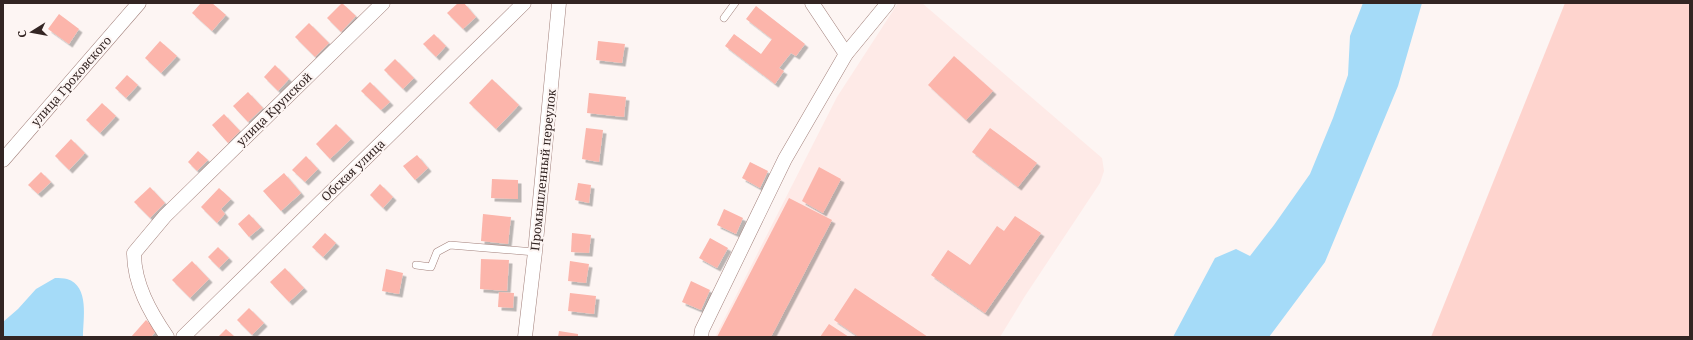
<svg xmlns="http://www.w3.org/2000/svg" width="1693" height="340" font-family="'Noto Serif',serif">
  <defs>
    <filter id="shadow"><feDropShadow dx="3.5" dy="3.5" stdDeviation="0" flood-color="#0004"/></filter>
  </defs>
  <rect width="100%" height="100%" fill="#fdf5f3"/>
  <path fill="#feeae7" d="M898,3h24l180,155 2,13 -4,12 -75,113 -25,41h-285l122,-240z"/>
  <path fill="#fed4ce" d="M1565,3h125v334h-259z"/>
  <g fill="#a5dbf8">
    <path d="M1363,3h59l-24,83 -73,176 -56,75h-96l42,-79 21,-9 14,7 24,-31 36,-51 23,-56 15,-43 2,-39z"/>
    <path d="M55,278c4,0 9,0 12,1 23,7 16,40 16,58h-80v-15l15,-13 18,-20z"/>
  </g>
  <g fill="#fcb5ab" filter="url(#shadow)">
    <path d="M201,3h11l14,12 -14,16 -20,-18z"/>
    <path d="M342,3l14,13 -15,16 -14,-14z"/>
    <path d="M458,3h6l12,14 -13,12 -16,-16z"/>
    <path d="M756,6l49,38 -9,12 -5,-3 -12,15 5,3 -9,13 -50,-38 9,-12 27,20 11,-15 -26,-20z"/>
    <path d="M59,14l20,15 -10,15 -21,-15z"/>
    <path d="M309,23l20,20 -14,14 -20,-20z"/>
    <path d="M434,34l12,12 -10,11 -13,-13z"/>
    <path d="M160,41l17,15 -16,17 -16,-15z"/>
    <path d="M598,41l27,3 -3,19 -26,-3z"/>
    <path d="M954,56l39,35 -27,29 -38,-35z"/>
    <path d="M395,59l19,19 -11,11 -19,-19z"/>
    <path d="M275,65l14,14 -11,12 -14,-14z"/>
    <path d="M127,75l11,10 -12,13 -11,-10z"/>
    <path d="M492,79l27,26 -23,24 -27,-26z"/>
    <path d="M370,82l20,20 -9,8 -20,-19z"/>
    <path d="M248,92l15,16 -15,14 -15,-16z"/>
    <path d="M589,93l37,4 -2,20 -37,-4z"/>
    <path d="M102,103l14,13 -16,17 -14,-13z"/>
    <path d="M224,114l16,17 -12,12 -16,-18z"/>
    <path d="M336,124l15,15 -21,20 -14,-15z"/>
    <path d="M586,128l17,2 -4,32 -17,-3z"/>
    <path d="M990,128l47,35 -19,24 -46,-35z"/>
    <path d="M71,139l14,14 -16,17 -14,-14z"/>
    <path d="M198,151l10,9 -11,11 -9,-9z"/>
    <path d="M417,155l11,13 -13,12 -12,-14z"/>
    <path d="M306,156l12,13 -13,13 -13,-12z"/>
    <path d="M750,162l18,9 -8,17 -18,-10z"/>
    <path d="M819,167l22,12 -18,34 -21,-12z"/>
    <path d="M41,172l10,10 -13,12 -10,-9z"/>
    <path d="M284,173l17,20 -20,18 -18,-20z"/>
    <path d="M492,179l26,1v19l-27,-1z"/>
    <path d="M578,183l13,2 -2,18 -14,-3z"/>
    <path d="M380,184l13,13 -10,11 -13,-13z"/>
    <path d="M150,187l15,16 -15,15 -16,-16z"/>
    <path d="M219,188l12,11 -10,10 4,5 -8,9 -16,-16z"/>
    <path d="M789,198l43,22 -61,117h-54z"/>
    <path d="M724,209l19,9 -7,16 -19,-9z"/>
    <path d="M249,214l12,13 -12,10 -11,-13z"/>
    <path d="M483,214l28,3 -3,27 -27,-3z"/>
    <path d="M1015,216l26,17 -56,80 -54,-38 17,-25 22,15 27,-39 7,5z"/>
    <path d="M325,233l11,10 -13,14 -11,-10z"/>
    <path d="M572,233l19,2 -2,18 -18,-1z"/>
    <path d="M710,238l18,10 -11,20 -18,-10z"/>
    <path d="M218,247l11,11 -10,10 -11,-11z"/>
    <path d="M481,259l28,1 -2,31 -27,-2z"/>
    <path d="M192,261l17,18 -19,19 -18,-18z"/>
    <path d="M570,261l19,3 -3,19 -18,-2z"/>
    <path d="M285,268l19,20 -15,14 -19,-20z"/>
    <path d="M386,269l17,4 -4,21 -17,-3z"/>
    <path d="M691,281l19,9 -9,20 -19,-8z"/>
    <path d="M855,288l73,49h-69l-25,-17z"/>
    <path d="M499,292l15,1 -1,15 -15,-1z"/>
    <path d="M570,293l26,3 -2,18 -26,-3z"/>
    <path d="M249,308l15,15 -12,12 -15,-15z"/>
    <path d="M146,320l11,10 -6,7h-20z"/>
    <path d="M829,324l20,13h-29z"/>
    <path d="M226,329l9,8h-17z"/>
    <path d="M559,331l19,3v3h-20z"/>
  </g>
  <g fill="none" stroke-linecap="round" stroke-linejoin="round">
    <defs>
      <g id="service">
        <path d="M724,18l11,-15"/>
        <path d="M416,265l15,2 6,-15 13,-7 85,7"/>
      </g>
      <g id="minor">
        <path d="M812,3l34,51"/>
        <path d="M3,160l136,-157"/>
        <path d="M167,337c-17,-25 -33,-53 -33,-84l31,-37 218,-213"/>
        <path d="M183,337l341,-334"/>
        <path d="M525,337l10,-85 24,-249"/>
        <path d="M701,337l1,-7 83,-171 61,-105 42,-51"/>
      </g>
    </defs>
    <use href="#service" stroke="#a2807b" stroke-width="8"/>
    <use href="#minor" stroke="#a2807b" stroke-width="15"/>
    <use href="#service" stroke="#fff" stroke-width="7"/>
    <use href="#minor" stroke="#fff" stroke-width="14"/>
  </g>
  <g text-anchor="middle" dominant-baseline="central" stroke-width="4" stroke-linejoin="round" paint-order="stroke">
    <g font-size="12" fill="#332523" stroke="#fdf5f3">
      <text transform="translate(71 81) rotate(-49)">улица Гроховского</text>
      <text transform="translate(274 109) rotate(-44)">улица Крупской</text>
      <text transform="translate(353 170) rotate(-44)">Обская улица</text>
      <text transform="translate(543 170) rotate(-84)">Промышленный переулок</text>
    </g>
  </g>
  <rect width="1693" height="340" fill="none" stroke="#332523" stroke-width="8"/>
  <g transform="translate(32 32) rotate(259)" stroke="#fdf5f3" stroke-width="3" paint-order="stroke">
  <path d="M0-3L7 15L0 10L-7 15Z" fill="#332523"/>
  <text y="-6" font-size="11" font-weight="bold" text-anchor="middle" fill="#332523">С</text>
  </g>
</svg>
